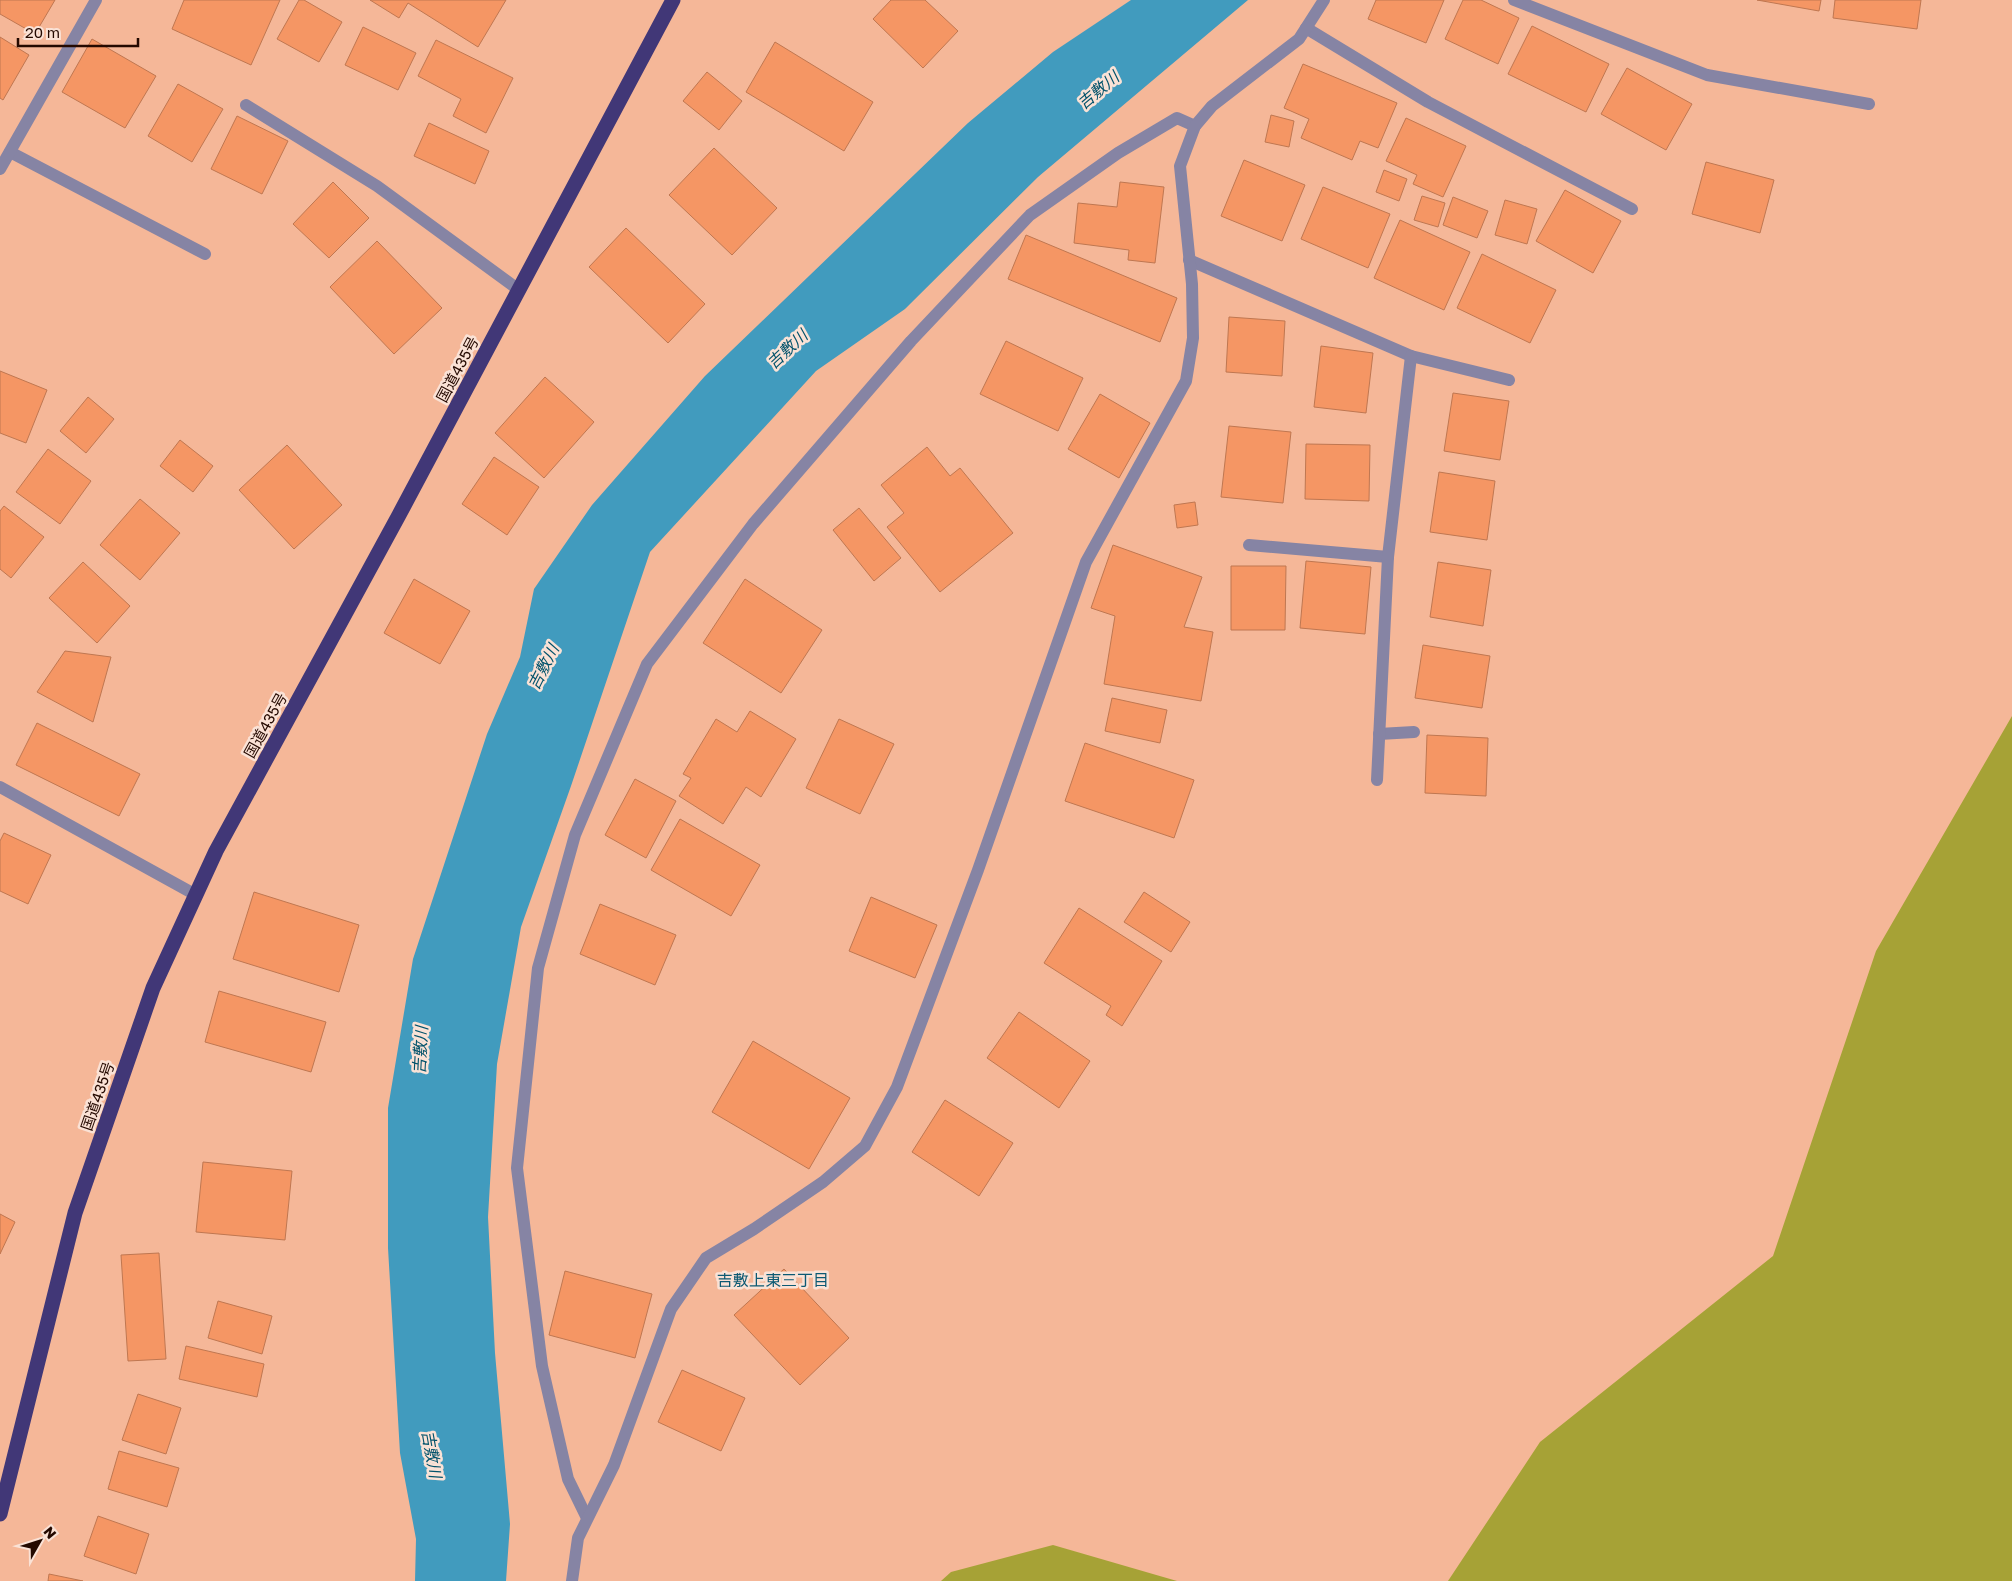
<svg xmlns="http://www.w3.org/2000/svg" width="2012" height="1581" font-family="'Golos Text','Noto Sans JP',sans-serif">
  <rect width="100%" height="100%" fill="#f5b798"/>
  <g fill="#a6a236">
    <path d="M2012,716v865h-564l92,-139 233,-186 103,-305z"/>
    <path d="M1053,1545l124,36h-236l10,-9z"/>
  </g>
  <path fill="#419bbe" d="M1131,0h117l-210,177 -133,132 -89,62 -166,181 -79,234 -50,141 -24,137 -9,153 7,136 15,171 -4,57h-91l1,-42 -16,-86 -12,-205v-140l25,-149 74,-225 33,-77 14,-68 58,-84 113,-129 263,-253 85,-71z"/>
  <g fill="#f59664" stroke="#bf7751">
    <path d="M0,0h55l-20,34 -35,-20z"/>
    <path d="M184,0h96l-29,65 -79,-36z"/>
    <path d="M299,0h5l38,22 -23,40 -42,-23z"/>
    <path d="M370,0h136l-28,47 -70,-44 -9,15z"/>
    <path d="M891,0h34l33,31 -35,37 -50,-49z"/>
    <path d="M1376,0h68l-18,43 -58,-24z"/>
    <path d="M1463,0h18l38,18 -21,46 -53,-25z"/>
    <path d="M1757,0h64l-2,11z"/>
    <path d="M1835,0h86l-4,29 -84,-11z"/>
    <path d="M1532,26l77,38 -23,48 -78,-38z"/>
    <path d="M363,27l53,26 -18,37 -53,-25z"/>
    <path d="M0,37l29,18 -26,45 -3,-2z"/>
    <path d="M92,39l64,37 -31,52 -63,-36z"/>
    <path d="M436,40l77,38 -27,55 -33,-17 8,-17 -43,-23z"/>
    <path d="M775,42l98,60 -29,49 -98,-59z"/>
    <path d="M1303,64l94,39 -19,45 -18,-7 -8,19 -51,-22 8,-19 -25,-11z"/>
    <path d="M1627,68l65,36 -26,46 -65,-36z"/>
    <path d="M707,72l35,29 -23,29 -36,-29z"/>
    <path d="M178,84l45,25 -31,53 -44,-26z"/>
    <path d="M1271,115l23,6 -5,26 -24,-5z"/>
    <path d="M237,116l51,25 -26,53 -51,-25z"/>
    <path d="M1406,118l60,28 -23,51 -30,-13 4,-9 -31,-14z"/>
    <path d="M429,123l60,28 -14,33 -61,-28z"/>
    <path d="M714,148l63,60 -45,47 -63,-60z"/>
    <path d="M1244,160l61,25 -23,56 -61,-25z"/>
    <path d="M1706,162l68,18 -14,53 -68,-19z"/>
    <path d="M1384,170l23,9 -8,22 -23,-9z"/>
    <path d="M333,182l36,36 -40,40 -36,-34z"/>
    <path d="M1120,182l44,5 -9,76 -27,-3 1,-10 -55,-7 4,-40 39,4z"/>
    <path d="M1323,187l67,27 -22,54 -67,-29z"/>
    <path d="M1565,190l56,31 -28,52 -57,-32z"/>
    <path d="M1422,196l23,7 -7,24 -24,-7z"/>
    <path d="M1453,197l35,14 -11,27 -34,-13z"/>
    <path d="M1505,200l32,9 -10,35 -32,-9z"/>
    <path d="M1400,220l70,32 -26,58 -70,-32z"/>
    <path d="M626,228l79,76 -37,39 -79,-76z"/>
    <path d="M1026,235l151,63 -17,44 -152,-63z"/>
    <path d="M377,241l65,67 -48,46 -64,-67z"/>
    <path d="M1482,254l74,36 -26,53 -73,-35z"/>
    <path d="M1229,317l56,4 -3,55 -56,-4z"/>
    <path d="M1006,341l77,37 -25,53 -78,-37z"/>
    <path d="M1321,346l52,7 -7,60 -52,-6z"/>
    <path d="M0,371l47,19 -21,53 -26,-10z"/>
    <path d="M545,377l49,45 -50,56 -49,-45z"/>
    <path d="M1453,393l56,8 -9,59 -56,-9z"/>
    <path d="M1100,394l50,29 -31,55 -51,-29z"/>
    <path d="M88,397l26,22 -28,34 -26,-22z"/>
    <path d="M1229,426l62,6 -8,71 -62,-6z"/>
    <path d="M180,440l33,26 -20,26 -33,-26z"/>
    <path d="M1306,444l64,1 -1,56 -64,-2z"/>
    <path d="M287,445l55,60 -48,44 -55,-59z"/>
    <path d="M927,447l23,29 10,-8 53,65 -73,59 -53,-65 17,-14 -23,-28z"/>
    <path d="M48,449l43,32 -31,43 -44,-32z"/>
    <path d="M494,457l45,30 -32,48 -45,-31z"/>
    <path d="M1439,472l56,9 -8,59 -57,-8z"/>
    <path d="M140,499l40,34 -40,47 -40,-35z"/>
    <path d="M1195,502l3,23 -21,3 -3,-23z"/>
    <path d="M4,506l40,31 -33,41 -11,-9v-58z"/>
    <path d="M859,508l42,50 -27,23 -41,-51z"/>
    <path d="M1113,545l89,32 -18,50 29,5 -12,69 -97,-17 11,-68 -24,-8z"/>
    <path d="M1306,561l65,6 -6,67 -65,-6z"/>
    <path d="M83,562l47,44 -33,37 -48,-45z"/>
    <path d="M1438,562l53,8 -8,56 -53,-9z"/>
    <path d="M1231,566h55l-1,64h-54z"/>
    <path d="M414,579l56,32 -30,53 -56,-31z"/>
    <path d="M745,579l77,51 -41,63 -78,-50z"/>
    <path d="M1423,645l67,11 -8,52 -67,-10z"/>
    <path d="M65,651l46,6 -18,65 -56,-30z"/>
    <path d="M1112,698l55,12 -7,33 -55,-12z"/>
    <path d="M750,711l46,28 -35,58 -15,-10 -23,37 -44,-28 12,-18 -8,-4 33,-55 21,13z"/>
    <path d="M839,719l55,25 -34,70 -54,-26z"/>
    <path d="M37,723l103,51 -21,42 -103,-51z"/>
    <path d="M1427,735l61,3 -2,58 -61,-3z"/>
    <path d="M1085,743l109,37 -20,58 -109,-37z"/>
    <path d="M635,779l41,22 -30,57 -41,-23z"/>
    <path d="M680,819l80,46 -29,51 -80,-46z"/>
    <path d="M4,833l47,22 -23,49 -28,-13v-50z"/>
    <path d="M254,892l105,33 -20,67 -106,-33z"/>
    <path d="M1144,892l46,30 -19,30 -47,-30z"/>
    <path d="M871,897l66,28 -22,53 -66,-27z"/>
    <path d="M600,904l76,31 -21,50 -75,-31z"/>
    <path d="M1079,908l83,53 -40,65 -16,-11 5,-9 -67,-43z"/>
    <path d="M219,991l107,31 -15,50 -106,-30z"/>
    <path d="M1019,1012l71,49 -31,47 -72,-50z"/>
    <path d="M753,1041l97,57 -41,71 -97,-57z"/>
    <path d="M945,1100l68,43 -34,53 -67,-44z"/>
    <path d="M203,1162l89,9 -7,69 -89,-8z"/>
    <path d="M0,1214l15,8 -15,32z"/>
    <path d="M159,1253l7,106 -38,2 -7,-106z"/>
    <path d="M784,1269l65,69 -49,47 -66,-70z"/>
    <path d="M565,1271l87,23 -17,64 -86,-23z"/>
    <path d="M218,1301l54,15 -10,38 -54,-16z"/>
    <path d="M186,1346l78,18 -7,33 -78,-18z"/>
    <path d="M682,1370l63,28 -24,53 -63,-29z"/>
    <path d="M138,1394l43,14 -15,46 -44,-14z"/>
    <path d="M119,1451l60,17 -12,39 -59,-18z"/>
    <path d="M98,1516l51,18 -13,40 -52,-18z"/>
    <path d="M49,1574l34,7h-35z"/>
  </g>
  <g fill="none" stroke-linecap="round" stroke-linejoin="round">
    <g stroke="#8684a4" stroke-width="12">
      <path d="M1514,0l193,75 162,29"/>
      <path d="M1306,28l122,74 204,107"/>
      <path d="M246,105l131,81 142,104"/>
      <path d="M10,152l195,102"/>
      <path d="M0,169l96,-169"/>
      <path d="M1189,260l222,96 98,24"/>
      <path d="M1249,545l139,12"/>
      <path d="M1379,734l35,-2"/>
      <path d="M1377,780l11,-223 23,-201"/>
      <path d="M0,787l196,108"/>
      <path d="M587,1518l-19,-39 -26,-113 -25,-198 21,-200 37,-133 72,-171 106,-140 158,-183 119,-126 88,-62 59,-35 18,8"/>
      <path d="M572,1581l6,-43 36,-73 57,-156 35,-51 48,-29 69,-47 42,-36 32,-59 81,-217 108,-308 100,-181 7,-43 -1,-54 -12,-118 15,-40 17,-20 87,-67 25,-39"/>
    </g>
    <path stroke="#413777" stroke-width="15" d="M0,1514l75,-301 78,-225 63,-137 183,-336 274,-515"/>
  </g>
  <g text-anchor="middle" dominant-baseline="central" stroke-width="5" stroke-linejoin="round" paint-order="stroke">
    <g font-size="15" fill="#240900" stroke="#fae2d6">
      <text transform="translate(457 369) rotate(-62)">国道435号</text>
      <text transform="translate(265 725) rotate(-61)">国道435号</text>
      <text transform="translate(97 1096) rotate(-71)">国道435号</text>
    </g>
    <g font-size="16" font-style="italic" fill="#02526b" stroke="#fae2d6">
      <text transform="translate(1098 90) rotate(-40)">吉敷川</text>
      <text transform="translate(787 349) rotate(-43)">吉敷川</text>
      <text transform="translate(543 667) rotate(-63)">吉敷川</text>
      <text transform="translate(420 1050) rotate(-87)">吉敷川</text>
      <text transform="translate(432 1454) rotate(80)">吉敷川</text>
    </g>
    <g font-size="16" fill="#0c5973" stroke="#fae2d6">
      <text x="773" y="1280">吉敷上東三丁目</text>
    </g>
  </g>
  <g transform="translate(40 1541) rotate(51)" stroke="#fae2d6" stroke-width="4" paint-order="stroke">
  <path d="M0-4L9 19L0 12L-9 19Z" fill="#240900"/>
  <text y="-8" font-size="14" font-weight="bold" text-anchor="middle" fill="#240900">N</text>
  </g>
  <path d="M18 38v8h120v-8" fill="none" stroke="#240900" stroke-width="2.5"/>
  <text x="25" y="38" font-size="15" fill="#240900" stroke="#fae2d6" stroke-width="4" paint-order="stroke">20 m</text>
</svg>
